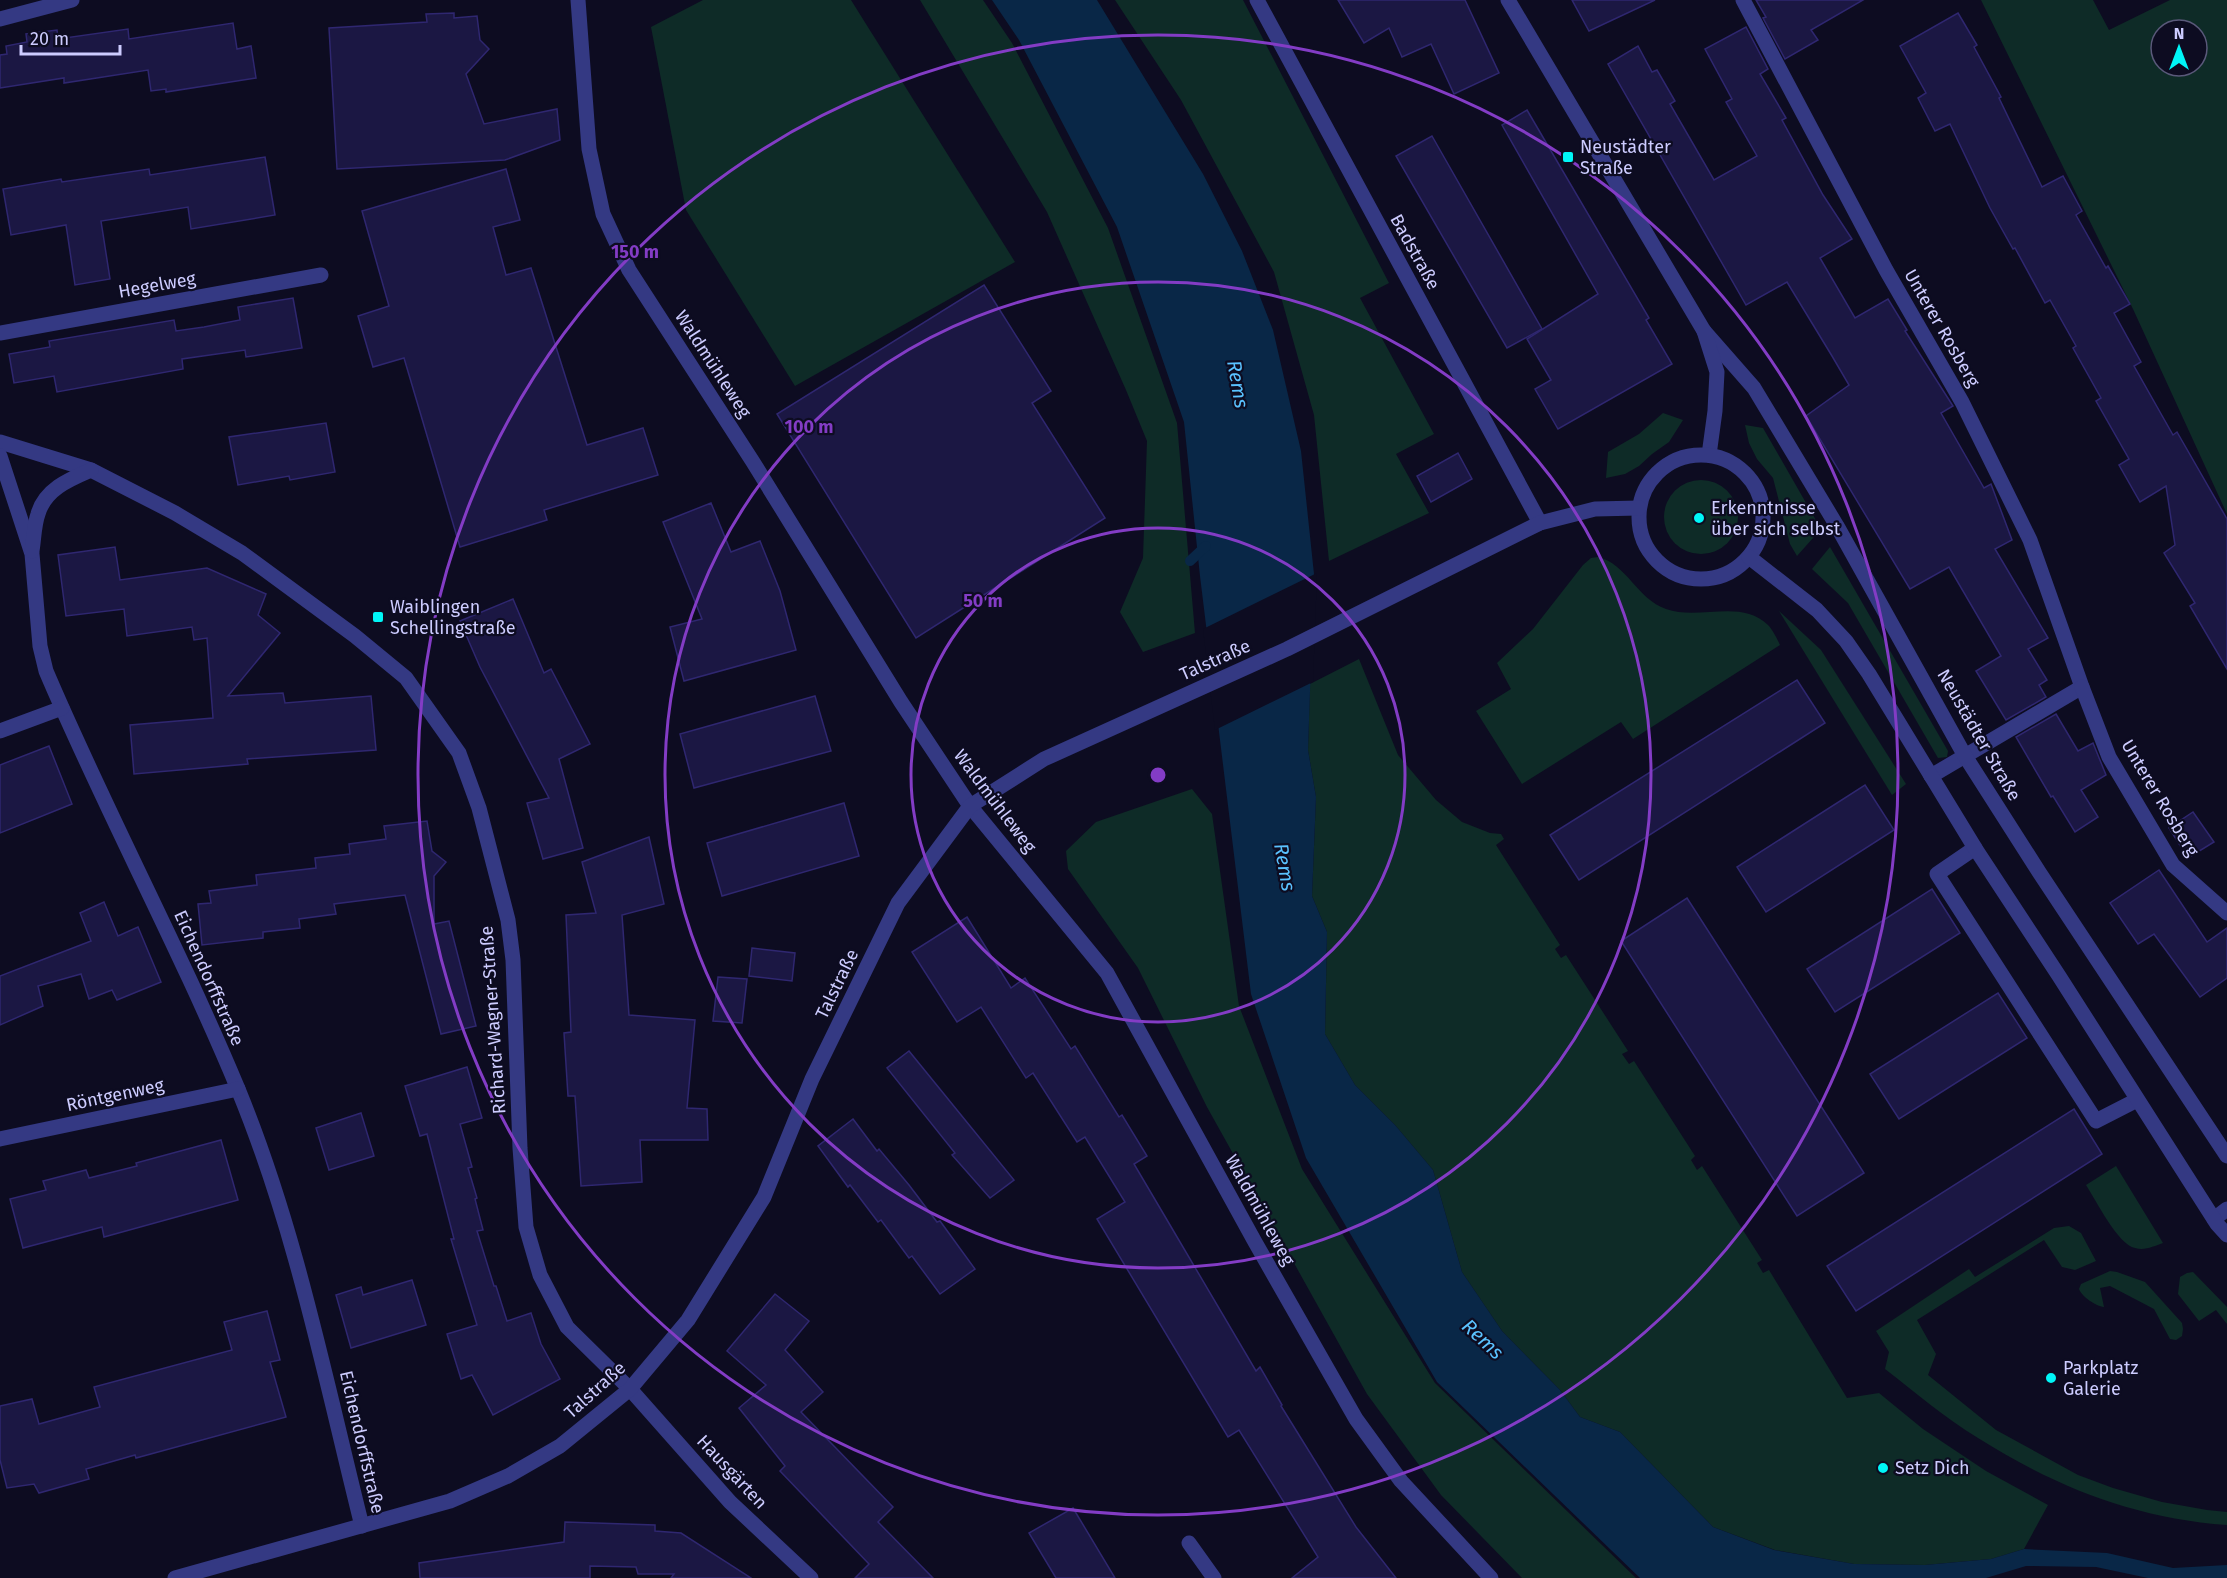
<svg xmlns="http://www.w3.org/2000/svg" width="2227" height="1578" font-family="'Fira Sans',sans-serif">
  <rect width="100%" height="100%" fill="#0d0c21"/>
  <g fill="#0e2b27" fill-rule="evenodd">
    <path d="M703,0h148l164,262 -220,124 -109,-176 -35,-183z"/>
    <path d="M920,0h63l29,43 96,185 69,195 18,210 -52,19 -23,-40 23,-54 4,-117 -21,-51 -79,-178z"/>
    <path d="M1115,0h128l146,283 -29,15 74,136 -38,20 33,59 -100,48 -15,-146 -40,-143 -93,-172z"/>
    <path d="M1981,0h112l16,30 61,-30h57v514l-94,-205zM2161,30h36v36h-36z"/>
    <path d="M1663,413l20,7 -14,22 -17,12 -13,12 -14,8 -19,4 2,-26 31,-18z"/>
    <path d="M1745,425l18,3 58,101 -24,27 -7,-12 -17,-66 -16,-19 -8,-16z"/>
    <circle cx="1701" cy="517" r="37"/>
    <path d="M1830,547l118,204 -1,6 -9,1 -90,-155 -36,-34z"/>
    <path d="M1598,557c29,7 39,42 68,52 33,12 75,-11 102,16 5,5 9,14 12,20l-147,94 -12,-17 -99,62 -46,-73 35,-22 -14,-26 36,-34 50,-64 8,-7z"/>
    <path d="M1779,611l42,39 85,134 -14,11z"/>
    <path d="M1359,659l39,96 38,45 26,22 28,11 11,1 3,5 -8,6 64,100 -5,4 6,9 5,-3 62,96 -6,3 7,10 5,-3 61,95 -4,4 6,10 5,-4 60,94 -5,3 6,10 6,-3 78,128 32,-5 44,36 63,42 62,34 -24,44 -33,10 -66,6 -71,-1 -79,-14 -62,-23 -93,-95 -40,-15 -20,-27 -58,-59 -40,-59 -29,-102 -38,-45 -40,-40 -30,-51 2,-102 -15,-36 4,-99 -8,-47 2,-66z"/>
    <path d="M1192,789l20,25 27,192 63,163 133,214 201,195h-114l-81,-83 -74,-101 -160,-287 -69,-139 -70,-99 -2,-18 30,-29z"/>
    <path d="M2116,1166l47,77c-9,3 -18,8 -28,5 -17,-3 -39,-48 -49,-63z"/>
    <path d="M2069,1226l12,7 15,28 -21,9 -13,-3 -18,-27 -127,80 19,34 -8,21 68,55 82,45 35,13 49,14 45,8 20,2v13c-93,-7 -171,-38 -249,-87 -33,-20 -63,-46 -93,-69l4,-17 -13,-21 93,-62 6,8 79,-49z"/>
    <path d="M2110,1271l7,1 28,10 37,41 1,6 -1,7 -6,4 -6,-1 -16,-30 -44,-23 -10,2 4,19c-8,-1 -22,-10 -25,-18l2,-5z"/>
    <path d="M2193,1272l34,35v17l-11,-14 -17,11 -21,-27 2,-17 7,-4z"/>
  </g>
  <path fill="#092747" d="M992,0h105l106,174 39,77 31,79 28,121 13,123 -6,176 8,47 -4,99 15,36 -2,102 30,51 40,40 38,45 29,102 40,59 58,59 20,27 40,15 93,95 61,23 80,14 71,1 66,-6 33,-10 83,4 66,15 54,-3v13h-79l-52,-11 -70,-1 -40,12h-346l-203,-196 -131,-224 -55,-164 -51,-418 -16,-154 -67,-195 -98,-187z"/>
  <path fill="#0d0c21" d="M1317,573l-4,109 -98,48 -12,-101z"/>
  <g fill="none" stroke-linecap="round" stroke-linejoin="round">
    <path stroke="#092747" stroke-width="10" d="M1190,561l16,-15"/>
  </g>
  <g fill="#1b1743" stroke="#2f2770" stroke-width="1.5">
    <path d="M1338,0h127l34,73 -45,21 -23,-50 -29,13 -13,-29 -25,15z"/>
    <path d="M1572,0h83l-66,31z"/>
    <path d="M1756,0h107l-52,30 7,10 -33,19 -22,-41 3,-1z"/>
    <path d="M454,13v5l23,-2 3,24 9,9 -23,25 18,50 73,-15 3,31 -55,20 -168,9 -8,-141 98,-6 -1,-8z"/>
    <path d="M1958,13l19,32 -3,2 27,50 -2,1 43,89 21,-11 19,35 -6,4 30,53 2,-2 22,38 -16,9 27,49 -7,4 39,69 4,-3 50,87v150l-37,-63 5,-3 -31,-50 11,-8 -9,-59 -26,16 -21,-37 10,-6 -33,-58 5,-3 -28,-50 3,-2 -26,-46 -5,3 -30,-55 -2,1 -23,-41 -40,-84 -15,7 -17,-33 8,-5 -26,-47z"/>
    <path d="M233,23l4,26 14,-3 5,32 -90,14v-3l-15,2 -3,-21 -84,13v-5l-64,10v-33l7,-1 -1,-8 21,-4 -1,-8 31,-4 1,9 70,-10 1,10z"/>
    <path d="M1746,27l22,42 -8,5 26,44 -4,2 41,75 29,44 -32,19 35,60 33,-19 19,31 -2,1 48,75 -12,7 43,75 7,-4 21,56 -17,9 53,89 -20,11 19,31 -8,5 7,12 -40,23 -30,-49 25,-15 -52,-89 -39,22 -104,-173 43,-31 -17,-29 -45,-74 -41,23 -138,-241 30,-18 14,26 5,-2 18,31 -5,3 44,76 43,-24 -31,-54 6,-3 -27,-50z"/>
    <path d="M1527,110l122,208 -3,2 26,44 -114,65 -23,-40 16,-9 -24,-41 71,-45 -96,-169z"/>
    <path d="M1432,136l110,193 -35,19 -111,-192z"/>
    <path d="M265,157l10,58 -84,14 -3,-22 -87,14 9,58 -35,6 -9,-60 -55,10 -8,-46 58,-10 1,3 87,-13 1,6z"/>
    <path d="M506,169l14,51 -27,7 13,48 25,-7 56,177 56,-17 15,47 -114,35 3,10 -87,27 -56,-189 -31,9 -15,-51 31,-10 -27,-95z"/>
    <path d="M984,285l67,106 -19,12 73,115 -189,120 -139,-224z"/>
    <path d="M293,298l9,50 -56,9 -1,-7 -63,9 1,10 -126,23 -3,-16 -40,7 -5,-29 41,-7 -1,-6 125,-21 2,11 28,-4 36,-7 -2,-13z"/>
    <path d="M326,423l9,49 -45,8 -1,-4 -51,9 -9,-48z"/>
    <path d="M1458,453l14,26 -41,23 -14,-26z"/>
    <path d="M711,503l20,49 29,-11 20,50 16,59 -112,31 -14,-54 32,-8 -39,-97z"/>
    <path d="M115,547l5,33 87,-12 59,26 -8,21 22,18 -52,63 55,-3 2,10 86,-7 5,54 -129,9 1,5 -114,10 -4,-49 83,-7 -6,-80 -13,2 -2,-13 -65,9 -3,-27 -58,7 -8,-61z"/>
    <path d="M513,599l31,74 7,-4 39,75 -31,15 24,89 -40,11 -16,-56 22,-5 -69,-131 -20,-46z"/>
    <path d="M1797,680l28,43 -246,157 -29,-45z"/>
    <path d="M815,696l16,55 -137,37 -14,-54z"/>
    <path d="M2056,714l22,37 15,-8 13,32 -25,15 17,27 -23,15 -22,-36 -2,1 -35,-60z"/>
    <path d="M49,746l23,58 -72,29v-68z"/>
    <path d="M1865,785l29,45 -128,82 -29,-45z"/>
    <path d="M844,803l15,53 -137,40 -15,-53z"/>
    <path d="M2193,812l21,30 -26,16 -19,-30z"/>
    <path d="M427,821l5,30 14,11 -12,14v48l15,-3 27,105 -35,8 -36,-139 -71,9 2,10 -37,5 1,9 -37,4v6l-61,7 -4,-41 13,-1 -2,-12 48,-6 -1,-10 60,-7 -1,-10 35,-4 -1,-10 37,-5 -2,-13z"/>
    <path d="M649,837l15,67 -42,11 7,100 66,5 -8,88 20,1 1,31h-68l2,42 -61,4 -6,-90h-7l-4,-63 7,-1 -5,-117 30,-2 -14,-51z"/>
    <path d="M2159,870l48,72 20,-14v50l-27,19 -46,-63 -16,10 -28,-41z"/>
    <path d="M1932,889l28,44 -125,79 -28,-43z"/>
    <path d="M1687,898l177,275 -67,43 -176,-275z"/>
    <path d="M104,902l14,34 20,-9 23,55 -44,18 -5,-10 -23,9 -8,-25 -43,12 5,20 -43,19v-49l91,-35 -11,-28z"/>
    <path d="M967,917l44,71 14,-10 46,71 4,-3 44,71 3,-2 25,41 -13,8 36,61 86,146 4,-4 22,38 -1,1 75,121 40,51h-104l26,-21 -79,-127 -11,7 -131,-218 28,-17 -40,-65 -8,5 -44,-69 -7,5 -45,-71 -24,15 -45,-70z"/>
    <path d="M752,948l43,5 -3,28 -43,-5z"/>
    <path d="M718,977l29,2 -5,44 -29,-2z"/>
    <path d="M1998,993l29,45 -128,81 -29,-45z"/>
    <path d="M909,1051l105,129 -24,18 -38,-43 3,-2 -68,-85z"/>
    <path d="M467,1067l15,51 -22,6 12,43 -4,1 9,30 -2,1 8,31 -6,1 17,55h2l11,35 24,-8 10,31 19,35 -67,36 -21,-40 -11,4 -14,-45 30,-9 -26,-86h3l-27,-105 -7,2 -15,-50z"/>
    <path d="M2074,1109l28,45 -246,157 -29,-45z"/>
    <path d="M361,1113l13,43 -45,14 -13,-42z"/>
    <path d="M853,1119l24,32 2,-2 30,36 28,37 3,-1 35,48 -35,25 -28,-38 -3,2 -28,-38 -3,2 -28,-37 -2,2 -30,-41z"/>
    <path d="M221,1140l17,60 -134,37 -2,-10 -79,21 -13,-49 36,-9 -3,-9 43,-11 3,8 48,-12 -1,-3z"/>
    <path d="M412,1280l14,45 -75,23 -15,-53 25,-8 2,8z"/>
    <path d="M775,1294l34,27 -24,29 38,42 -22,20 92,95 -15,15 55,56h-78l14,-14 -89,-93 5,-5 -46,-58 27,-23 -39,-34z"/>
    <path d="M267,1311l13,49 -10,2 16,55 -150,41 -1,-3 -49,14 3,10 -50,14 -5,-9 -27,4 -7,-28v-54l32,-7 7,25 61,-17 -6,-20 138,-37 -8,-28z"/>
    <path d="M1073,1508l42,70h-59l-27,-45z"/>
    <path d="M565,1522l90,3v6l26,2 70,45h-80l3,-4h-36l-2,-7 -46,-1v12h-170l-1,-15 145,-21z"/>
  </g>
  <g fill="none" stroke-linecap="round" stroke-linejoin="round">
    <g stroke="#343983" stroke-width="15">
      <path d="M578,0l11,149 14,65 26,56 124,192 148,240 69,104 137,167 148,269 101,177 45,62 90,97"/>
      <path d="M1257,0l283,523"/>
      <path d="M1743,0l143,270 76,132 68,138 52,147 -151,89"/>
      <path d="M0,19l72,-19"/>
      <path d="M1704,331l50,57 83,138 128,230 74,116 188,284"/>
      <path d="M0,333l321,-58"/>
      <path d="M0,442l91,28 84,43 67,40 113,83 51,42 53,75 20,55 29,112 5,40 7,188 6,79 14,48 27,52 63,62 100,113 81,76"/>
      <path d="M0,456l32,98 8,92 6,25c60,141 133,276 192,418 58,141 87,289 124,437"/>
      <path d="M32,551c2,-12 2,-26 6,-37 7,-25 32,-35 53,-44"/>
      <path d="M2082,687l27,70 64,108 54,48"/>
      <path d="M0,731l62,-23"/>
      <path d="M1975,848l-38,26 159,247 41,-21"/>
      <path d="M0,1139l238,-50"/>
      <path d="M2214,1219l13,-10"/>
      <path d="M1189,1543l25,35"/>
    </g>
    <g stroke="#343983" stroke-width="15">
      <path d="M1508,0l196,331 13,41 -2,39 -6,44"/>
      <circle cx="1701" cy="517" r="62"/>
      <path d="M1749,557l68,53 29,31 23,33 106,174 84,128 158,248 10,11"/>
      <path d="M175,1578l275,-77 58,-25 52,-30 70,-57 58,-69 76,-123 48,-118 86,-176 72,-97 74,-47 243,-110 253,-126 55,-14 44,-1"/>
    </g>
  </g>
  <g fill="none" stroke="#833cc5" stroke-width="3">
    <circle cx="1158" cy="775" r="247"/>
    <circle cx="1158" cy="775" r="493"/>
    <circle cx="1158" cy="775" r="740"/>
  </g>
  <g fill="#00f6f7" stroke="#0d0c21" stroke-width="2">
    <rect x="1562" y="151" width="12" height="12" rx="3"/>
    <circle cx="1699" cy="518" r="6"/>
    <rect x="372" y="611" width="12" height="12" rx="3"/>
    <circle cx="2051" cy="1378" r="6"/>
    <circle cx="1883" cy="1468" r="6"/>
  </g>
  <g text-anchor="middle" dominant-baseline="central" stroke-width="4.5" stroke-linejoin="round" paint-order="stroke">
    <g font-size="18" fill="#cdccff" stroke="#0d0c21" text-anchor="start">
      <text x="1580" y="147">Neustädter<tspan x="1580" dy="21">Straße</tspan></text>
      <text x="1711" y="508">Erkenntnisse<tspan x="1711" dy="21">über sich selbst</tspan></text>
      <text x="390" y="607">Waiblingen<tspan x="390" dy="21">Schellingstraße</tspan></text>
      <text x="2063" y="1368">Parkplatz<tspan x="2063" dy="21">Galerie</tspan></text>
      <text x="1895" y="1468">Setz Dich</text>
    </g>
    <g font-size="18" fill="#cdccff" stroke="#0d0c21">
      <text transform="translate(1415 252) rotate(61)">Badstraße</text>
      <text transform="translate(157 285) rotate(-10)">Hegelweg</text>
      <text transform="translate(1942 328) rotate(60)">Unterer Rosberg</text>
      <text transform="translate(713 364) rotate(57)">Waldmühleweg</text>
      <text transform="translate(1215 660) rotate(-24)">Talstraße</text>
      <text transform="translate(1979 735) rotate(60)">Neustädter Straße</text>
      <text transform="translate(2160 798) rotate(59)">Unterer Rosberg</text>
      <text transform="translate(995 801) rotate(53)">Waldmühleweg</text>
      <text transform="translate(209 978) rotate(66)">Eichendorffstraße</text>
      <text transform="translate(837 984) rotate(-64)">Talstraße</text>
      <text transform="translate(493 1020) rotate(-94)">Richard-Wagner-Straße</text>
      <text transform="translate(115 1095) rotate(-12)">Röntgenweg</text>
      <text transform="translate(1260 1210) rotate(61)">Waldmühleweg</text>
      <text transform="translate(595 1390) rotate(-42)">Talstraße</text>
      <text transform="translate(362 1442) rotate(77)">Eichendorffstraße</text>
      <text transform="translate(732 1472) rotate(47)">Hausgärten</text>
    </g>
    <g font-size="20" font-style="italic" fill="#5ac2ff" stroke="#0d0c21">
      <text transform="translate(1238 384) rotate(80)">Rems</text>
      <text transform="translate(1285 867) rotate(80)">Rems</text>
      <text transform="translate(1483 1339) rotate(43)">Rems</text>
    </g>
  </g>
  <circle cx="1158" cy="775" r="9" fill="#833cc5" stroke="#0d0c21" stroke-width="3"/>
  <g font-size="18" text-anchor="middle" font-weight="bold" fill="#833cc5" stroke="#0d0c21" stroke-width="4.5" stroke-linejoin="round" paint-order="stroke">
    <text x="635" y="258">150 m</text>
    <text x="809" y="433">100 m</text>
    <text x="983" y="607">50 m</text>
  </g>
  <g transform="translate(2179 48)"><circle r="28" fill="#0d0c21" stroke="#5a597a" stroke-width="1.5"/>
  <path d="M0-4.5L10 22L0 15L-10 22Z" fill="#00f6f7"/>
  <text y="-9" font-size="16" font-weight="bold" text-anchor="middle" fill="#cdccff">N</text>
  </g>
  <path d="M21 45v9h99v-9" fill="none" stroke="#cdccff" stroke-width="3"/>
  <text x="30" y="45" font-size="18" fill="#cdccff" stroke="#0d0c21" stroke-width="4.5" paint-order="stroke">20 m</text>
</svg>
